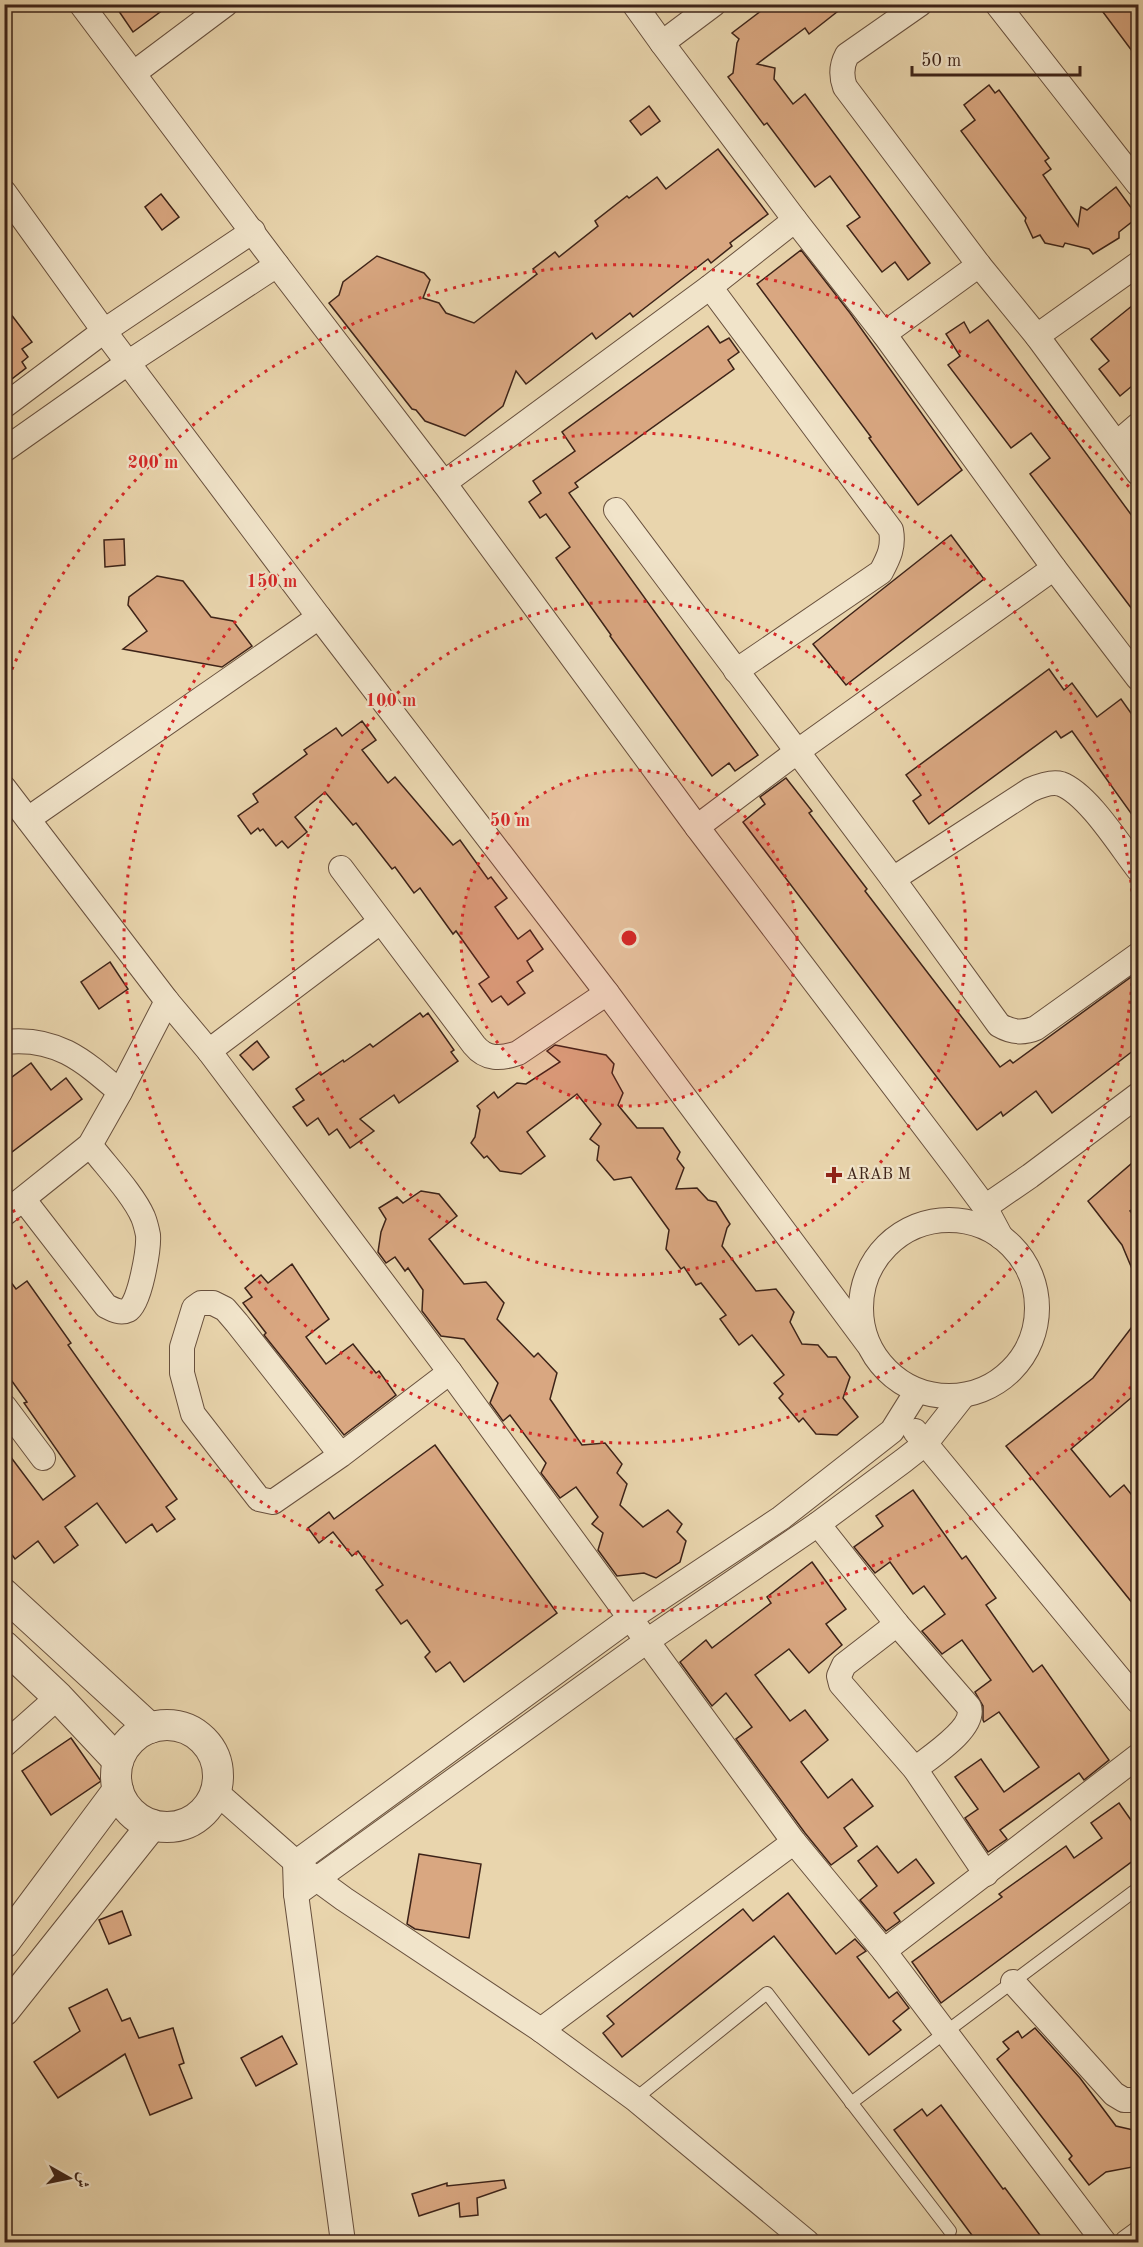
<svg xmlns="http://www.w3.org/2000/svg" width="1143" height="2247" font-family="'Old Standard TT',Amiri,serif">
  <rect width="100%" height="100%" fill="#e9d5ad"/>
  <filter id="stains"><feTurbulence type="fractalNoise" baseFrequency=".00333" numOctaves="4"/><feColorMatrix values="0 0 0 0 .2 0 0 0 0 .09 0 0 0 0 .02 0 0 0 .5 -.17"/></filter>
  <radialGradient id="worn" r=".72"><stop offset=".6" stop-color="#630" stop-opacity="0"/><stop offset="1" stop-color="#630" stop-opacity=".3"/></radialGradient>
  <g fill="#d9a781" stroke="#3d2318" stroke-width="1.5">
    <path d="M114,4h57l-38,28z"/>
    <path d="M770,4h77l-38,30 -4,-6 -48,36 18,4 -1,11 19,25 12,-10 125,169 -22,17 -13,-18 -13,10 -35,-46 13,-9 -30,-41 -15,11 -48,-64 -3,2 -36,-48 5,-4 4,-30 2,-4 -7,-6z"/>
    <path d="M1097,4h41v55z"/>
    <path d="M989,85l6,8 4,-3 50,68 -4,3 6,8 -8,6 35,51 3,-19 6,3 29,-23 22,30 -19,15v6l-26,16 -4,-5 -24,-6 -2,4 -18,-4 -5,-8 -7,3 -8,-17 1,-3 -65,-87 14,-11 -11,-15z"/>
    <path d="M649,106l11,15 -19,14 -11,-14z"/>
    <path d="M718,149l50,65 -38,29 2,3 -21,17 -3,-4 -75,58 -3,-4 -34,26 -4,-6 -66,51 -10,-13 -13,35 -38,30 -40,-15 -9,-11 -4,-1 -83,-106 10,-8 4,-13 34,-26 47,17 6,7 -7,18 16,5 7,10 28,10 63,-49 -4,-5 22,-17 4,5 39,-31 -3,-5 32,-25 2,2 28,-21 9,12z"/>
    <path d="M161,194l18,23 -17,13 -17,-23z"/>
    <path d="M801,250l49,63 112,157 -44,35 -49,-67 2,-1 -114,-153z"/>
    <path d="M1138,301v80l-18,15 -21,-27 10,-8 -18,-22z"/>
    <path d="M4,305l28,37 -10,7 6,8 -6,5 4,6 -22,17z"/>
    <path d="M988,320l150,204v93l-108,-143 20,-16 -19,-25 -20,15 -63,-83 12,-9 -14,-22 18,-12 6,11z"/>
    <path d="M708,326l12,17 9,-5 10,14 -11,8 6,9 -159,114 3,4 -9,6 189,262 -23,16 -6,-8 -17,13 -102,-140 1,-1 -55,-77 14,-11 -24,-33 -6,4 -11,-16 12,-9 -8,-12 42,-30 -13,-19z"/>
    <path d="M951,535l33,44 -138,106 -33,-41z"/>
    <path d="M124,539l1,26 -20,2 -1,-27z"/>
    <path d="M157,576l26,5 28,36 22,4 19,25 -30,21 -99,-18 24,-18 -19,-26 1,-8z"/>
    <path d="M1049,669l15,21 8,-7 25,34 24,-18 17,24v100l-66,-92 -11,7 -5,-7 -127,93 -16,-23 8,-6 -15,-20z"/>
    <path d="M362,721l14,19 -14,10 26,33 7,-6 58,68 7,-5 28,39 3,-2 16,21 -12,9 23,32 12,-9 13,19 -16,12 6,10 -16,11 8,11 -17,12 -7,-9 -9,6 -13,-18 10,-7 -33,-46 -3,3 -33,-46 -6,5 -19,-26 -3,2 -36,-46 -3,2 -28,-33 -30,25 12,15 -19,16 -6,-7 -6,5 -13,-17 -3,2 -2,-3 -7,6 -13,-18 20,-14 -5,-8 54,-40 -3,-4 32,-22 6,8z"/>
    <path d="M786,778l26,33 -3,2 58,76 -2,2 135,176 10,-7 3,3 125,-91v75l-86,66 -16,-22 -33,25 -2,-4 -24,18 -234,-308 22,-18 -5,-7z"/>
    <path d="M110,962l18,27 -29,20 -18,-27z"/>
    <path d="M420,1013l3,4 5,-4 26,37 -3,2 7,9 -59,42 -5,-8 -34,24 14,12 -24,17 -13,-19 -8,6 -11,-17 -11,8 -14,-19 11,-7 -8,-11 23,-16 2,2 22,-15 1,2 26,-18 3,3z"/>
    <path d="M257,1041l12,16 -16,13 -13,-15z"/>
    <path d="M555,1045l51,10 8,9 -2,9 11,20 -5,12 19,23h26l17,24 -3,7 7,9 -8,21 21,-1 11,12 8,2 14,22 -3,4 -5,18 34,45 20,-2 18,23 -4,10 12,22 16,1 10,12h8l14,20 -7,21 15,19 -21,18 -21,-1 -13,-16 -4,4 -20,-24 4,-4 -9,-11 10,-8 -32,-40 -13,10 -19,-26 6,-4 -25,-32 -5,2 -12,-18 -3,2 -15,-20 3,-19 -38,-53 -17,3 -17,-20 2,-14 -9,-7 11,-15 -24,-30 -50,38 18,24 -24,18 -21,-3 -13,-15 -3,2 -13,-15 4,-6 5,-27 -3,-4 17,-14 4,6 19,-15 9,1 34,-22 -13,-11z"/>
    <path d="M31,1063l20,27 15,-12 16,21 -78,59v-75z"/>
    <path d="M1138,1158v47l-8,6 8,11v61l-16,-38 -34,-44z"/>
    <path d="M421,1191l18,3 18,22 -28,23 35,45 22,-2 18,21 -7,16 37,38 4,-4 19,20 -7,26 32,46 23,-2 17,21 -5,9 10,11 -7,21 23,22 25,-17 14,14 -5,8 9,9 -6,21 -24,16 -12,-5 -27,3 -19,-26 5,-17 -11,-9 6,-7 -22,-30 -16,11 -19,-25 5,-10 -36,-48 -7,6 -13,-18 8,-20 -34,-44 -23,-3 -19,-25 1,-21 -15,-22 -3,3 -10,-14 -9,6 -8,-11 3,-20 5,-13 -7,-11 18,-11 6,6z"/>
    <path d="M292,1264l37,55 -23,18 20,27 27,-20 23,29 3,-2 17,24 -52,40 -80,-100 2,-2 -23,-30 9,-6 -7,-9 16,-13 7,8z"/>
    <path d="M4,1273l12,16 11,-8 44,62 -3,2 109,154 -11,8 9,12 -18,13 -5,-8 -26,19 -29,-40 -32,24 13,18 -24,18 -16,-22 -23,18 -11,-15v-96l39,52 32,-24 -51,-73 3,-1 -23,-32z"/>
    <path d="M1138,1319v73l-67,57 39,48 14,-12 14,18v107l-132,-164 87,-68z"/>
    <path d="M435,1445l122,168 -93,69 -14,-20 -14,10 -11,-15 5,-5 -23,-32 -6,4 -25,-34 7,-5 -25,-34 -6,5 -19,-24 -14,11 -11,-15 21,-16 5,7z"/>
    <path d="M913,1490l49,69 4,-3 30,42 -10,7 47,67 9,-7 67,95 -25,20 -5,-7 -79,57 7,9 -19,13 -23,-34 13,-9 -23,-32 26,-18 23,33 35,-25 -40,-55 -15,10 -1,-2v-14l-8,-14 16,-12 -29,-40 -20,14 -20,-23 23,-17 -21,-28 -11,8 -23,-32 -15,11 -21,-26 29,-21 -7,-10z"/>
    <path d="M812,1562l34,47 -20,15 16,21 -33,28 -20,-24 -34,26 35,46 15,-11 23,30 -27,22 27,36 24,-19 21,27 -29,22 13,18 -26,19 -26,-32 -69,-94 16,-12 -26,-34 -14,13 -32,-44 26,-22 6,8 59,-45 -4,-6z"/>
    <path d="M71,1738l30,43 -50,34 -29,-44z"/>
    <path d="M1119,1803l19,27v27l-197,146 -29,-41 90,-65 -3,-3 67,-48 8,12 28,-20 -11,-15z"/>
    <path d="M877,1846l21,27 18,-14 18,24 -40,30 6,8 -14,10 -26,-31 17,-14 -19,-25z"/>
    <path d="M419,1854l62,10 -12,74 -54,-9 -8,-5z"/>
    <path d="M788,1893l48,61 19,-15 11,12 -9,6 32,41 8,-6 12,16 -16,13 8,9 -32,25 -95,-119 -152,121 -19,-24 11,-9 -7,-8 136,-107 10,12z"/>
    <path d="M122,1911l9,24 -22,9 -10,-24z"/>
    <path d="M107,1989l15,32 8,-3 9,20 34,-10 11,35 -5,2 13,33 -42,17 -25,-61 -67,44 -24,-36 46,-31 -11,-23z"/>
    <path d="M1035,2028l45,50 36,48 22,5v35l-32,6 -17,13 -20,-26 3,-3 -75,-97 12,-10 -6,-7 15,-11 4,7z"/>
    <path d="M282,2036l15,28 -41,22 -15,-28z"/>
    <path d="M941,2105l62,84 2,-1 40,54h-68l-83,-112 28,-21 5,7z"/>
    <path d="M504,2180l2,8 -29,10 1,17 -18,2 -1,-14 -40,13 -7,-22 35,-11v3z"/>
  </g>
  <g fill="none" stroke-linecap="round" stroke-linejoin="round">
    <defs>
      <g id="service">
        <path d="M635,2099l132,-106 183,238"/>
        <path d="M851,2103l282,-211 5,7"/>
      </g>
      <g id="minor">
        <path d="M81,4l196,261 167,218 253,344 259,341 29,39 16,30"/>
        <path d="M634,4l28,39"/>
        <path d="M714,4l-52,39 133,177 89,114 170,234 84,110"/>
        <path d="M920,4l-73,51c-6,11 -6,21 -2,32l134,178 58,71 101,137"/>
        <path d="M997,4l141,180"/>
        <path d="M134,73l92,-69"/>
        <path d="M4,192l100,139 215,286"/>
        <path d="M710,287l181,243c3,17 -2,27 -10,42l-145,99"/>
        <path d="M884,334l95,-69"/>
        <path d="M1037,336l101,-72"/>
        <path d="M4,406l100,-75 149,-100"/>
        <path d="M1117,443l21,-18"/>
        <path d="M4,450l125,-88 148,-97"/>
        <path d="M444,483l266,-196 85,-67"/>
        <path d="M616,510l277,369 106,146c12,7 23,9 37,3l102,-73"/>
        <path d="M4,788l163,213 42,50 241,321 344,470 90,109 220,291"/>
        <path d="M28,819l291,-202 288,376 261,351"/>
        <path d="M697,827l101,-76 256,-183"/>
        <path d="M341,868l133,177c12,15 27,14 44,8l89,-60"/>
        <path d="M893,879l137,-89c9,-4 22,-9 31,-6 27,10 59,62 77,85"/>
        <path d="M4,1042c52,-6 79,18 116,50"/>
        <path d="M209,1051l171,-129"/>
        <path d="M24,1200l82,106c6,3 14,8 22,4 12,-6 21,-62 20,-75 -1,-5 -3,-13 -5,-18 -10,-23 -37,-51 -53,-72"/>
        <path d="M985,1207l45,-31 108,-81"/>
        <path d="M4,1214l86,-69 30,-53 47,-91"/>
        <circle cx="949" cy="1308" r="88"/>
        <path d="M4,1406l39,52"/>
        <path d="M915,1431l223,270"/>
        <path d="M341,1455l-104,-132 -12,-14 -12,-6h-12l-7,5 -12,39v26l11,41 66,85 14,3 68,-47 109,-83"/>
        <path d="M818,1524l79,100 72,83c7,21 -39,50 -54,62"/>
        <path d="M897,1624l-53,41 -5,11 2,8 74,85 71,105"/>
        <path d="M4,1745l54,-48"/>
        <path d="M216,1792l91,80 37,27 197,131 94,69 172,143"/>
        <path d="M296,1894l351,-253 171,-117 85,-63 23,-18 37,-47"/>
        <path d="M884,1951l254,-195"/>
        <path d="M1013,1982l101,112 10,6h14"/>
        <path d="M541,2030l253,-188"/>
        <path d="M343,2242l-47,-348 -1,-31 334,-244 152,-101 111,-87 25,-40"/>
        <path d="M1127,2242l11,-8"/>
      </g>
      <g id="tertiary">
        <path d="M4,1594l146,134"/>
        <path d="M4,1646l54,51 60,64"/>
        <circle cx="167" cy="1776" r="51"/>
        <path d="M4,1943l114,-153"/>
        <path d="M4,2011l148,-186"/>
      </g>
    </defs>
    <use href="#service" stroke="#68503d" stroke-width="14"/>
    <use href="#minor" stroke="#68503d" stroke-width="26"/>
    <use href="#tertiary" stroke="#68503d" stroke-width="32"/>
    <use href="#service" stroke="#f1e4ca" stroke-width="12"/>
    <use href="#minor" stroke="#f1e4ca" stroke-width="24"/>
    <use href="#tertiary" stroke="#f1e4ca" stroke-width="30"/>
  </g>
  <circle cx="629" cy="938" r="168" fill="#d62828" fill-opacity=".12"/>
  <g fill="none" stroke="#d62828" stroke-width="3" stroke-dasharray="3 6">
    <circle cx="629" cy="938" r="168"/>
    <circle cx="629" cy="938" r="337"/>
    <circle cx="629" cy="938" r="505"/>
    <path d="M1137 1380A673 673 0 0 1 5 1190M5 686A673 673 0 0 1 1137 496"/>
  </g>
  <path fill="#8f2418" stroke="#f1e4ca" stroke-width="2" d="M831 1166h6v6h6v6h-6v6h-6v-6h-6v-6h6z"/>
  <g text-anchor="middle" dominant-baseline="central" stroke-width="4.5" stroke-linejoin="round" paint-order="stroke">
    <g font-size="16" fill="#3d2318" stroke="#f1e4ca" text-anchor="start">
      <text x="846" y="1175">ARAB M</text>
    </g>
  </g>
  <circle cx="629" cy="938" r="9" fill="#d62828" stroke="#f1e4ca" stroke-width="3"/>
  <g font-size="18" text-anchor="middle" font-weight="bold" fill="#d62828" stroke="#f1e4ca" stroke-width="4.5" stroke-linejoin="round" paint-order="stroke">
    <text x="153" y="468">200 m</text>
    <text x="272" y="587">150 m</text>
    <text x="391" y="706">100 m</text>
    <text x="510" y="826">50 m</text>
  </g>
  <rect width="1143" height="2247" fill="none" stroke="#e9d5ad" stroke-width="24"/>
  <rect x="6" y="6" width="1131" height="2235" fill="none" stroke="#3d2318" stroke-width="3"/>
  <rect x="12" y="12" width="1119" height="2223" fill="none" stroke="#3d2318" stroke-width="1.5"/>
  <g transform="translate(69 2178) rotate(99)" stroke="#f1e4ca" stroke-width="4.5" paint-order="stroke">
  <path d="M0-4.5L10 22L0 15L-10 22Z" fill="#3d2318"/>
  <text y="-9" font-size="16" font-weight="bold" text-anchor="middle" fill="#3d2318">ش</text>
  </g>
  <path d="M912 66v9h168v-9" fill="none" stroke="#3d2318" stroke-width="3"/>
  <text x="921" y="66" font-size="18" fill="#3d2318" stroke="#f1e4ca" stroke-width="4.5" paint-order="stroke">50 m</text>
  <rect width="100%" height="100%" filter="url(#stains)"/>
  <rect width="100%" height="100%" fill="url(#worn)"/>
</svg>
